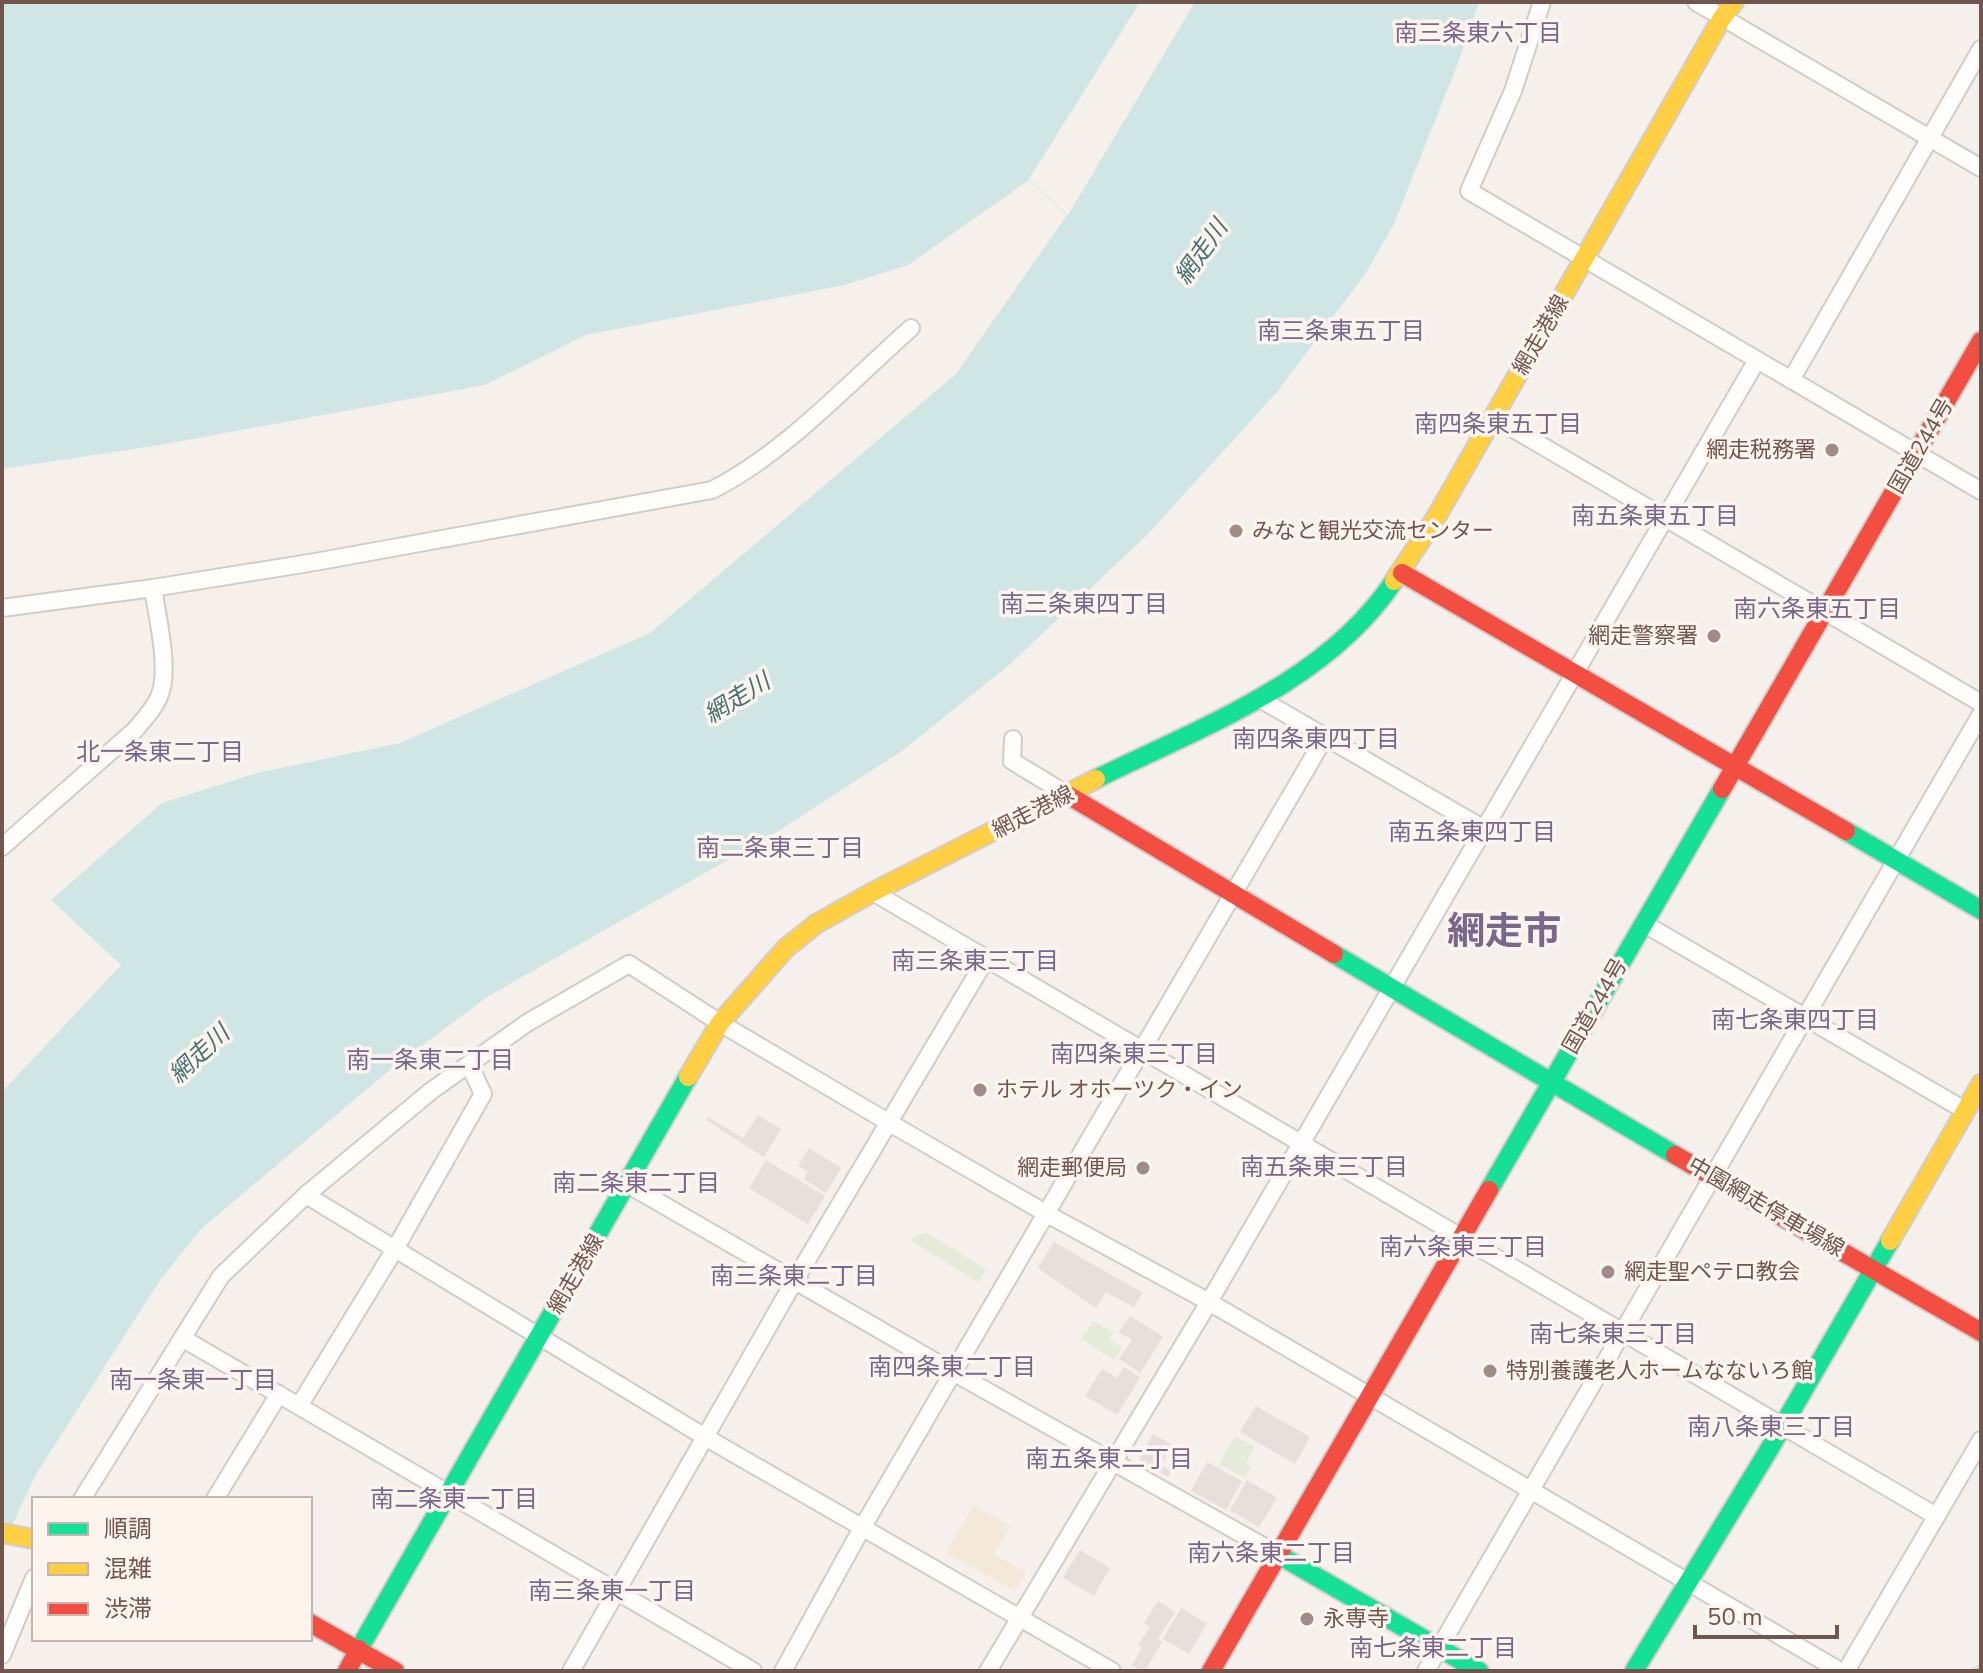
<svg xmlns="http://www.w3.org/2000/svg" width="1983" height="1673" font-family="'Nunito Sans','Noto Sans JP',sans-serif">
  <rect width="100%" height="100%" fill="#f5f0ec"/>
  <g fill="#e6dfdb">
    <path d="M758,1115l23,14 -17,28 -58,-37 2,-3 35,21z"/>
    <path d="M809,1148l32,20 -15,25 -22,-14 4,-7 -10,-6z"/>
    <path d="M766,1160l59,36 -17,28 -59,-36z"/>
    <path d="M1054,1242l89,51 -9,14 -28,-15 -10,16 -58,-40z"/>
    <path d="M1130,1316l33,21 -23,36 -21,-14 13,-19 -13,-8z"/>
    <path d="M1124,1367l16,10 -23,38 -32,-19 17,-27 15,9z"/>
    <path d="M1256,1406l54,31 -15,27 -55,-32z"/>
    <path d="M1153,1434l19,11 -11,20 10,6 -3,6 -29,-17z"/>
    <path d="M1207,1462l35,19 -16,29 -35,-19z"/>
    <path d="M1247,1480l30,18 -18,29 -29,-17z"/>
    <path d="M1080,1550l30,18 -16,28 -31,-18z"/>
    <path d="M1158,1601l17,11 -17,27 4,3 -17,29h-4l-9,-6 10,-17 -4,-3 12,-18 -6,-4z"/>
    <path d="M1181,1608l26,15 -18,31 -26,-15z"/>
  </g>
  <g fill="#e6ead8">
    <path d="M927,1233l59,36 -8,13 -67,-41 3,-5z"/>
    <path d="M1093,1321l20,12 -4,6 13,9 -8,12 -33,-21z"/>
    <path d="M1235,1436l20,11 -9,17 5,3 -6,11 -26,-14z"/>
  </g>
  <path fill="#f4e9d8" d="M973,1505l37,21 -16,28 32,18 -11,19 -69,-38z"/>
  <path fill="#cfe6e4" d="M2,2h1477l-23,66 -63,158 -28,48 -87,117 -132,145 -138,130 -106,85 -127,82 -288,164 -95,71 -191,161 -41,51 -125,196 -33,71v-455l119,-127 -70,-65 111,-97 95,-30 143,-30 250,-110 306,-259 111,-159 -38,-35 -121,85 -64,20 -258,50 -101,50 -325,60 -158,24z"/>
  <path fill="#f5f0ec" d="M1140,2h55l-127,213 -39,-36z"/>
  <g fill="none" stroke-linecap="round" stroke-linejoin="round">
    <defs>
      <g id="street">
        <path d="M1542,2l-29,89 -44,100 512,300"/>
        <path d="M1696,2l285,166"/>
        <path d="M1791,380l190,-331"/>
        <path d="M1493,417l488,286"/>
        <path d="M2,608l151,-20 162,-26 397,-72c71,-35 139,-109 199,-162"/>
        <path d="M1260,699l224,130"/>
        <path d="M1013,739l-1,22 56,34"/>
        <path d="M2,847l133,-117c9,-11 21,-23 25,-36 10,-26 -3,-78 -7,-106"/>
        <path d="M873,892l1063,624"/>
        <path d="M1643,923l323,188"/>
        <path d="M627,1184l326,188 326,183"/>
        <path d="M306,1195l399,242 407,234"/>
        <path d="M182,1338l571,333"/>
        <path d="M299,1406l96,-157 88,-155 -14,-30"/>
        <path d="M82,1499l139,-223 85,-81 125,-104 96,-68 102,-59 91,59 168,99 159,92 162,88 631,369"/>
        <path d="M215,1499l64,-105"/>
        <path d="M2,1655l32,-77"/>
        <path d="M571,1671l224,-391 191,-321"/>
        <path d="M783,1671l79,-143 463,-791"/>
        <path d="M988,1671l221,-369 548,-942"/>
        <path d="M1426,1671l555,-957"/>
        <path d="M1846,1671l135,-231"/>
      </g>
      <g id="fast">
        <path d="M1096,779c105,-52 231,-97 298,-198"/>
        <path d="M1846,831l135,79"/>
        <path d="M1334,954l341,201"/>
        <path d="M1489,1190l233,-401"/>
        <path d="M1279,1555l200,116"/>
        <path d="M359,1649l329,-572"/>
        <path d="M1634,1671l133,-218 123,-212"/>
      </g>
      <g id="slow">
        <path d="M1394,581l41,-62 287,-501 12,-16"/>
        <path d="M688,1077l32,-54 66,-75 30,-24 57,-32 223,-113"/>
        <path d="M1890,1241l91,-157"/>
        <path d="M2,1533l32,6"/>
      </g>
      <g id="jam">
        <path d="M1402,573l444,258"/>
        <path d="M1722,789l259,-448"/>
        <path d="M1068,795l266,159"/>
        <path d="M1675,1155l306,177"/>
        <path d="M310,1623l85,48"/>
        <path d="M347,1671l12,-22"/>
        <path d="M1211,1671l278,-481"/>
      </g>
    </defs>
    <use href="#street" stroke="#d2ccc7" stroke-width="20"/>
    <use href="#fast" stroke="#d4ccc8" stroke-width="22"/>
    <use href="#slow" stroke="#d4ccc8" stroke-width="22"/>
    <use href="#jam" stroke="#d4ccc8" stroke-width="22"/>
    <use href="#street" stroke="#fefdfc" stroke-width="16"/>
    <use href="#fast" stroke="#16e098" stroke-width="18"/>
    <use href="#slow" stroke="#ffcf43" stroke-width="18"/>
    <use href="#jam" stroke="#f24e42" stroke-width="18"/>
    <path stroke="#e4e2e4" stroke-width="6" stroke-dasharray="12 8" stroke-linecap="butt" d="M1973,1671l8,-4"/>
  </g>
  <g fill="#9f8c86" stroke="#fdf4ee" stroke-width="3">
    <circle cx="1832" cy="450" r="8"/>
    <circle cx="1236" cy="531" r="8"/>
    <circle cx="1714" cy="636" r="8"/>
    <circle cx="980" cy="1090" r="8"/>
    <circle cx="1143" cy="1168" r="8"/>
    <circle cx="1608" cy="1272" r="8"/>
    <circle cx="1490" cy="1371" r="8"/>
    <circle cx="1307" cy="1619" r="8"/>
  </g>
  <g text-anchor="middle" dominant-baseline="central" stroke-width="7" stroke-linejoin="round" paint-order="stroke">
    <g font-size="22" fill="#70564f" stroke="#fdf4ee">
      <text transform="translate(1541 335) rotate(-60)">網走港線</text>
      <text transform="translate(1921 446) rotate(-60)">国道244号</text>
      <text transform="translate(1033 812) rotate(-27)">網走港線</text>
      <text transform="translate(1595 1006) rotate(-60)">国道244号</text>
      <text transform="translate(1766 1207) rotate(30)">中園網走停車場線</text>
      <text transform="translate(576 1274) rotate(-60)">網走港線</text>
    </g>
    <g font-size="22" fill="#70564f" stroke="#fdf4ee" text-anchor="start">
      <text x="1816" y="450" text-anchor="end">網走税務署</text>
      <text x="1252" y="531">みなと観光交流センター</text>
      <text x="1698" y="636" text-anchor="end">網走警察署</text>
      <text x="996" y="1090">ホテル オホーツク・イン</text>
      <text x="1127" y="1168" text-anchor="end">網走郵便局</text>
      <text x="1624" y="1272">網走聖ペテロ教会</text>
      <text x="1506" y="1371">特別養護老人ホームなないろ館</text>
      <text x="1323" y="1619">永専寺</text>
    </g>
    <g font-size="24" fill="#7a678c" stroke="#fdf4ee">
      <text x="1478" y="33">南三条東六丁目</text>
      <text x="1341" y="331">南三条東五丁目</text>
      <text x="1498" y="424">南四条東五丁目</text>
      <text x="1655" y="516">南五条東五丁目</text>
      <text x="1084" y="604">南三条東四丁目</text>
      <text x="1817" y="609">南六条東五丁目</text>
      <text x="1316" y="739">南四条東四丁目</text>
      <text x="160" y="752">北一条東二丁目</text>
      <text x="1472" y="832">南五条東四丁目</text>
      <text x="780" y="848">南二条東三丁目</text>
      <text x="975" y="961">南三条東三丁目</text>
      <text x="1795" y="1020">南七条東四丁目</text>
      <text x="1134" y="1054">南四条東三丁目</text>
      <text x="430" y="1060">南一条東二丁目</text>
      <text x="1324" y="1167">南五条東三丁目</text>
      <text x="636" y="1183">南二条東二丁目</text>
      <text x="1463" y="1247">南六条東三丁目</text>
      <text x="794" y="1276">南三条東二丁目</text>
      <text x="1613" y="1334">南七条東三丁目</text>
      <text x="952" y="1367">南四条東二丁目</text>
      <text x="193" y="1380">南一条東一丁目</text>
      <text x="1771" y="1427">南八条東三丁目</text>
      <text x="1109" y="1459">南五条東二丁目</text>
      <text x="454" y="1499">南二条東一丁目</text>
      <text x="1271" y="1553">南六条東二丁目</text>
      <text x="612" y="1591">南三条東一丁目</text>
      <text x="1433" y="1648">南七条東二丁目</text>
    </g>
    <g font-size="24" font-style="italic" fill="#457373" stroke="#fdf4ee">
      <text transform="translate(1201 252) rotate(-55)">網走川</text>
      <text transform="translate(737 698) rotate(-32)">網走川</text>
      <text transform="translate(199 1054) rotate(-43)">網走川</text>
    </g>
    <g font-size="38" font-weight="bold" fill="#7a678c" stroke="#fdf4ee">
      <text x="1504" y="931">網走市</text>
    </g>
  </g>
  <rect width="1983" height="1673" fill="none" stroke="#70564f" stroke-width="8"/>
  <rect x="32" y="1497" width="280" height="144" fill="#fdf4ee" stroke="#c5b5ae" stroke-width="2"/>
  <rect x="48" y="1523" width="40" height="12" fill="#16e098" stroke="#c5b5ae" stroke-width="2"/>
  <text x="104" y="1537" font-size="24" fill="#70564f">順調</text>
  <rect x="48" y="1563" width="40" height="12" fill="#ffcf43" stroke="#c5b5ae" stroke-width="2"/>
  <text x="104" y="1577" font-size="24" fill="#70564f">混雑</text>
  <rect x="48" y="1603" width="40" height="12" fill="#f24e42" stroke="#c5b5ae" stroke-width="2"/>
  <text x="104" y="1617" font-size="24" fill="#70564f">渋滞</text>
  <path d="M1695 1625v12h142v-12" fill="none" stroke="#70564f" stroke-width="4"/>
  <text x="1707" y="1625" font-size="24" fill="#70564f" stroke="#fdf4ee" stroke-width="6" paint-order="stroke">50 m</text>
</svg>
